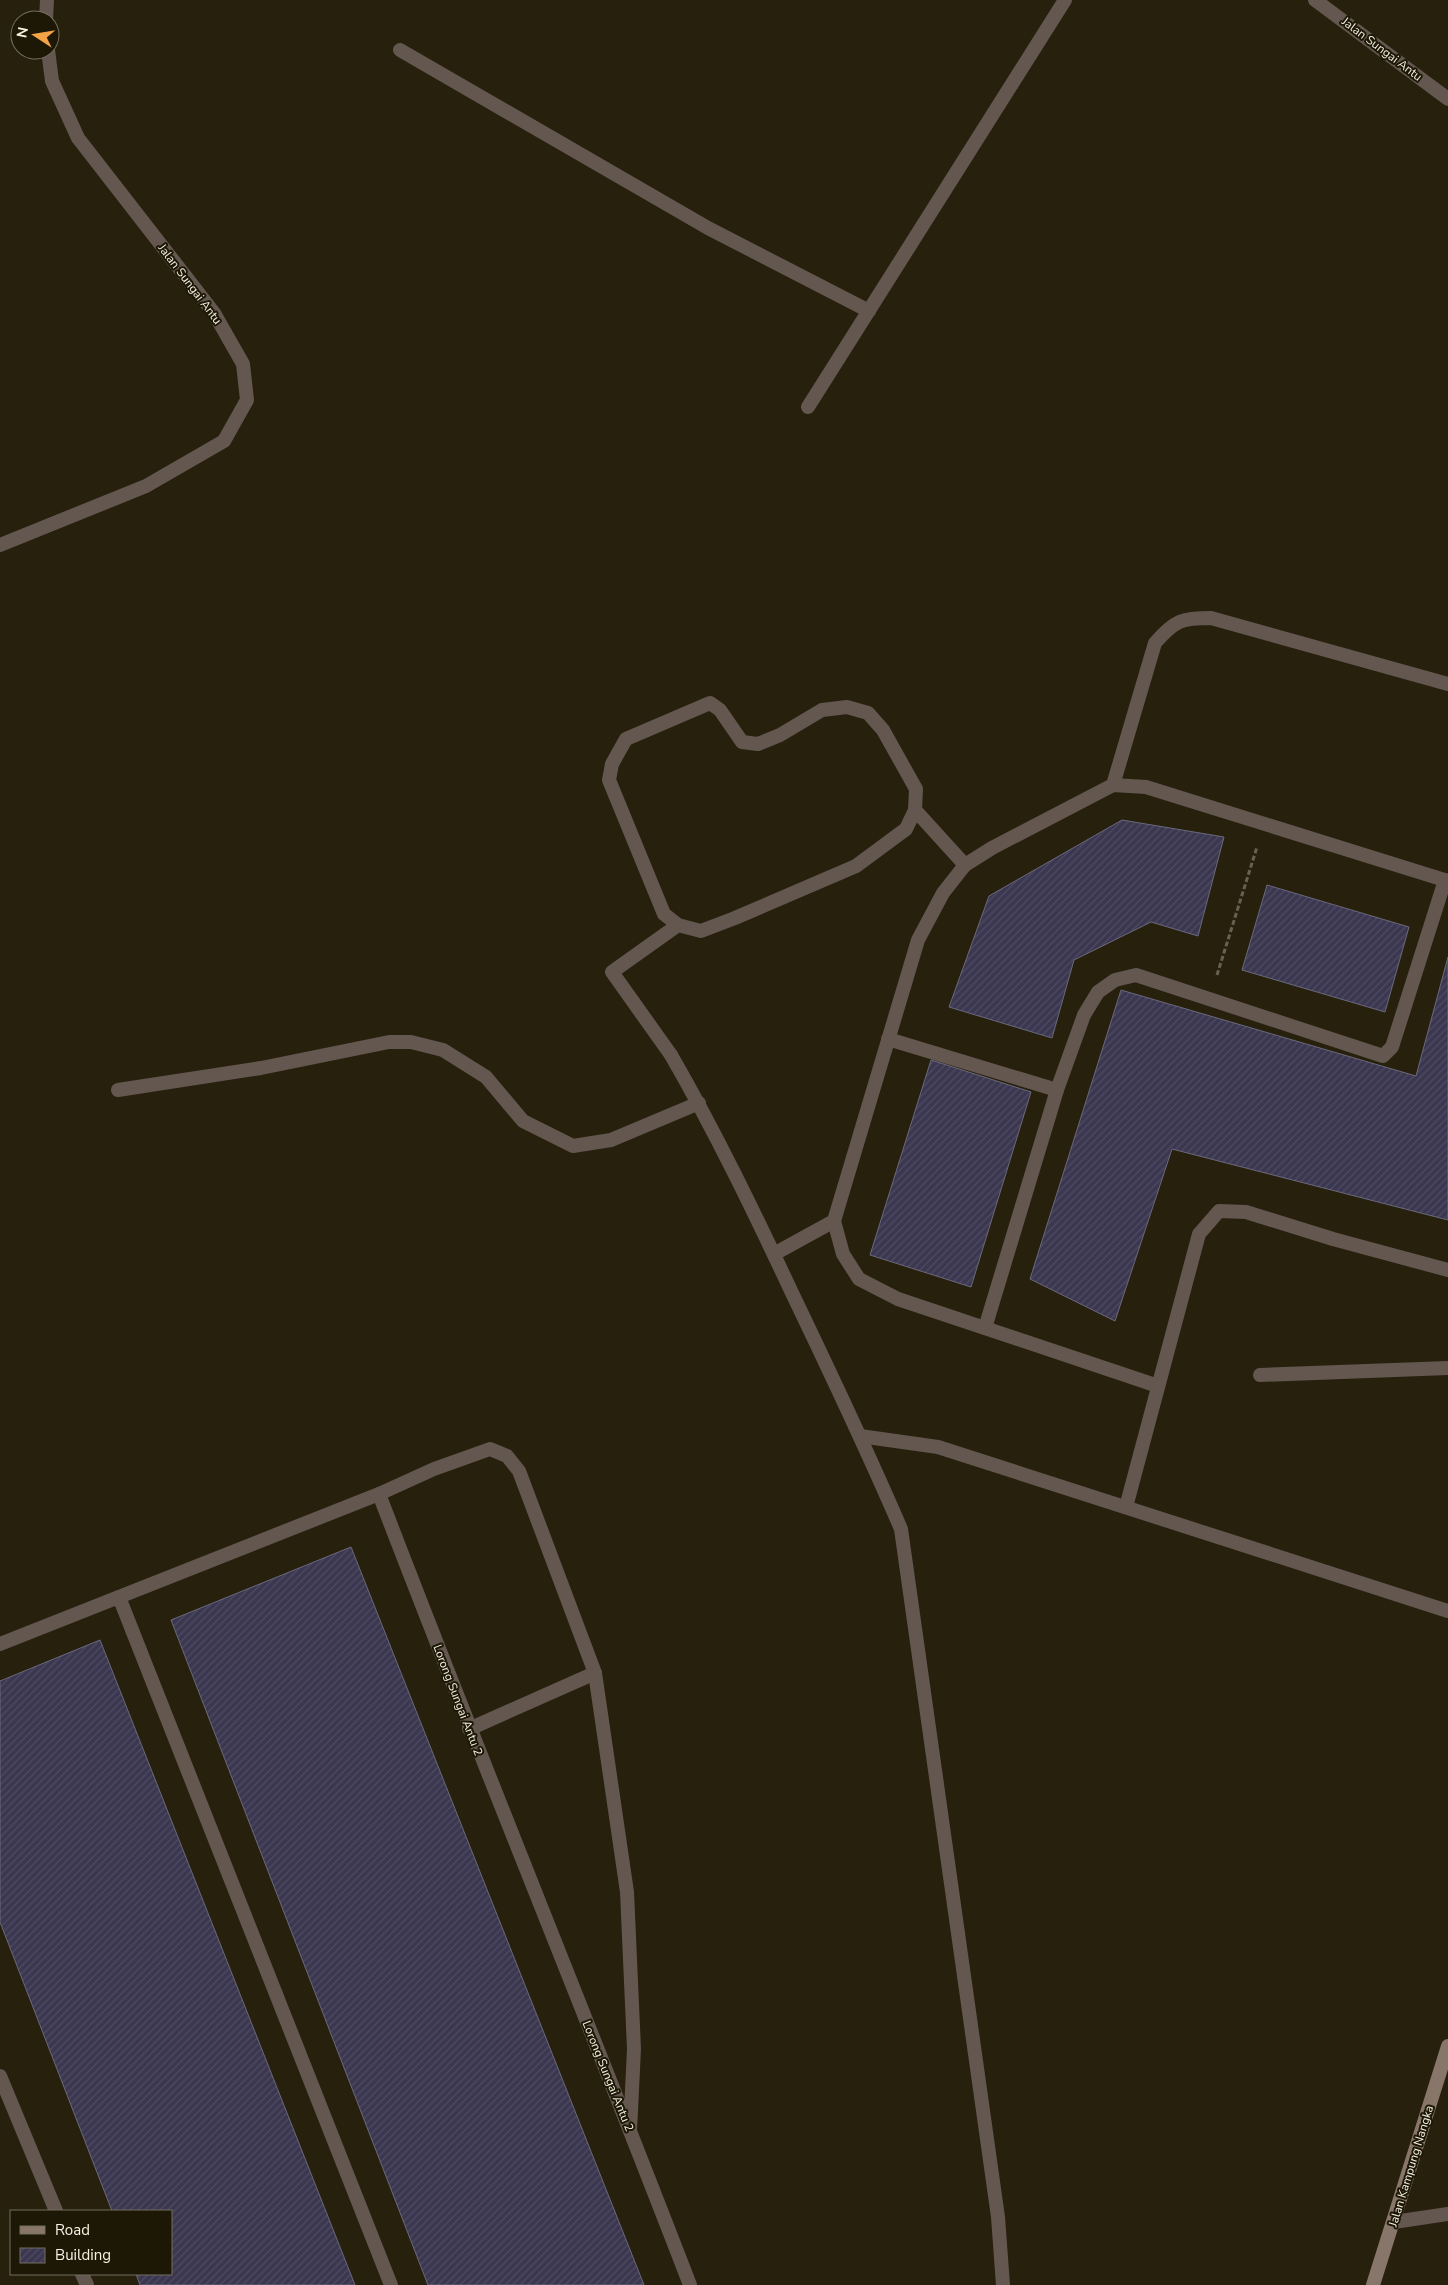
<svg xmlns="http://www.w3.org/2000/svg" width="1448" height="2285" font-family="'Nunito Sans',sans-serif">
  <defs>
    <pattern id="building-hatch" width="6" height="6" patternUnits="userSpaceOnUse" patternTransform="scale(1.25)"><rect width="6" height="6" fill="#3b3750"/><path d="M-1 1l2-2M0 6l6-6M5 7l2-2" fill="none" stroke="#4e4b61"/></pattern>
  </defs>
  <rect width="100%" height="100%" fill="#27200d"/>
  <g fill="url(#building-hatch)" stroke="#6b697e">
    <path d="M1122,820l102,17 -26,99 -47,-14 -77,38 -22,78 -103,-31 40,-111z"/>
    <path d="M1267,885l142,42 -24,85 -143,-42z"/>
    <path d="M1448,957v263l-276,-71 -57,172 -85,-42 91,-289 295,86z"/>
    <path d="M931,1060l100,32 -60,195 -101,-32z"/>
    <path d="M351,1547l293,738h-216l-257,-665z"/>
    <path d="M100,1640l255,645h-215l-4,-11h35v-63h-59l-112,-289v-241z"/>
  </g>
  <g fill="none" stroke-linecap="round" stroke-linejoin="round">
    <path stroke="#676150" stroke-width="3" stroke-dasharray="5 2.5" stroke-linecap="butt" d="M1217,975l40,-128"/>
    <g stroke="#635750" stroke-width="14">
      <path d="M400,50l308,178 161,83"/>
      <path d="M808,407l257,-407"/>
      <path d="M710,703l10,7 22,32 16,2 22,-9 42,-25 25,-3 21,6 15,17 33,59 -1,21 -9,19 -50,37 -121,52 -34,13 -23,-6 -14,-11 -55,-134 3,-16 14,-25z"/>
      <path d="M1113,785l42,-142c20,-23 27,-25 56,-25l237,66"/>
      <path d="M915,810l50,55"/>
      <path d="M888,1039l169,51"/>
      <path d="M671,1055l-59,-83 66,-47"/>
      <path d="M118,1090l143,-22 128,-26h22l32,8 43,27 37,44 50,25 38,-6 88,-37"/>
      <path d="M985,1328l72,-238 27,-75 14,-23 17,-12 21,-5 247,81 9,-9 53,-167"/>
      <path d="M1260,1375l188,-7"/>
      <path d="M379,1494l55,-25 56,-20 17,7 12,15 76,202 32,219 7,157 -4,82"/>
      <path d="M119,1597l272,688"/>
      <path d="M469,1729l126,-56"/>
    </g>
    <g stroke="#635750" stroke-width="14">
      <path d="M1315,0l133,99"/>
      <path d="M46,20l1,-20"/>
      <path d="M0,545l146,-59 78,-45 23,-41 -4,-36 -29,-51 -136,-175 -26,-57 -4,-31"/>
      <path d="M671,1055c45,78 84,159 122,240 37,77 74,155 108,234l97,688 5,68"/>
      <path d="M834,1221l9,33 16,25 39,20 260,87"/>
      <path d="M774,1254l60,-33 84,-281 25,-47 22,-28 27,-17 121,-63 33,2 302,94"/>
      <path d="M860,1436l78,11 510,164"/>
      <path d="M1126,1507l73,-273 20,-23 27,1 87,27 115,31"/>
      <path d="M0,1644l379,-150c101,264 209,526 311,791"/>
      <path d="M0,2076l56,135"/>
      <path d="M1394,2222l54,-8"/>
      <path d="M82,2274l5,11"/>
    </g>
    <path stroke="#88766a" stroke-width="14" d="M1373,2285l75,-239"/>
  </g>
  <g text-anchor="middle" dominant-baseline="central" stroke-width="4" stroke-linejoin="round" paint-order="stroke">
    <g font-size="12" fill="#f5f1e5" stroke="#1d1705">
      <text transform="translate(1382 49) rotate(37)">Jalan Sungai Antu</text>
      <text transform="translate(190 284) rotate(53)">Jalan Sungai Antu</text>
      <text transform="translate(458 1700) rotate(69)">Lorong Sungai Antu 2</text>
      <text transform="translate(608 2076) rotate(68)">Lorong Sungai Antu 2</text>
      <text transform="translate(1411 2166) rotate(-73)">Jalan Kampung Nangka</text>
    </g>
  </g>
  <rect x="10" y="2210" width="162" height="65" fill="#1d1705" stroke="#736e5f"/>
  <rect x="20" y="2226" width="25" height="8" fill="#88766a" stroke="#736e5f"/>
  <text x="55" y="2235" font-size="15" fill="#f5f1e5">Road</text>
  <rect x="20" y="2248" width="25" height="15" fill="url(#building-hatch)" stroke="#736e5f"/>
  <text x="55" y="2260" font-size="15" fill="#f5f1e5">Building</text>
  <g transform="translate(35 35) rotate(282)"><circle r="24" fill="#1d1705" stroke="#736e5f"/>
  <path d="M0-4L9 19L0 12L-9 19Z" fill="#f5a346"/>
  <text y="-8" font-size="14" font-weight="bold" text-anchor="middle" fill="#f5f1e5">N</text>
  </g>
</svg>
